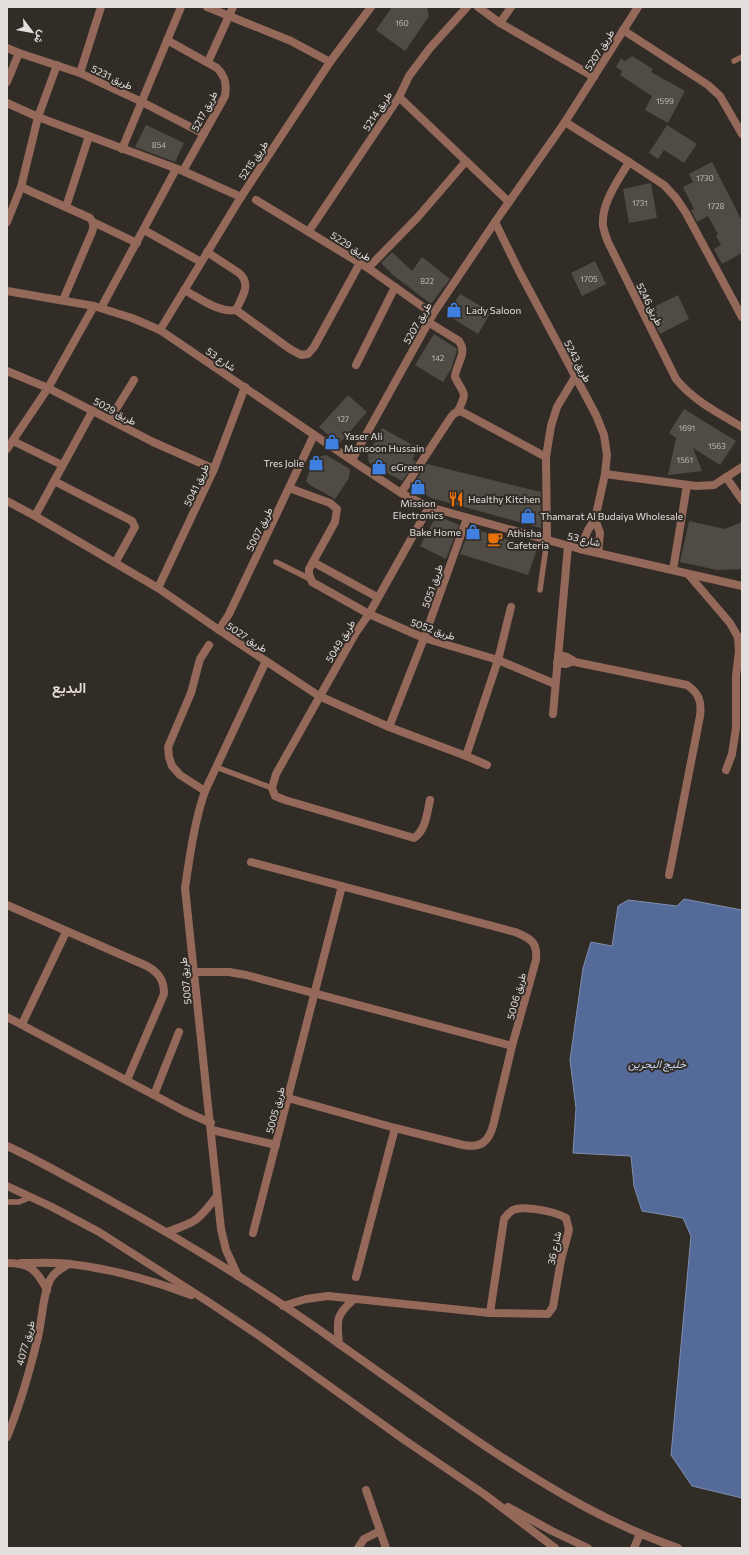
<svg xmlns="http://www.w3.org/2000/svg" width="749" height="1555" font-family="Commissioner,Vazirmatn,sans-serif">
  <rect width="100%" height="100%" fill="#322c27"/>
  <path fill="#546b99" stroke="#7f8ead" d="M684,899l58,11v588l-50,-12 -21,-31 20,-219 -8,-18 -41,-7 -8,-25 -3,-30 -58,-3 3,-45 -6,-48 13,-92 8,-26 21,4 6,-40 10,-6 49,6z"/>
  <g fill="#514b45">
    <path d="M392,7h35l2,9 -24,35 -29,-21z"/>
    <path d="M632,56l21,13 -2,3 34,19 -17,32 -23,-13 7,-14 -32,-21 2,-4 -6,-4 5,-9 4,3z"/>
    <path d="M146,125l38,18 -9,19 -40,-15z"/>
    <path d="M667,125l30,19 -13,19 -20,-13 -6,9 -9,-6z"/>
    <path d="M712,162l30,59v32l-20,11 -8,-15 7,-4 -5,-9 2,-2 -10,-18 -11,6 -6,-12 3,-1 -11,-22 10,-5 -4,-8z"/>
    <path d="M651,183l6,35 -28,5 -6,-34z"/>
    <path d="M392,252l20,19 10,-14 28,22 -19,25 -38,-29 -12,-12z"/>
    <path d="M595,261l11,23 -24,12 -11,-23z"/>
    <path d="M460,294l31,18 -13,22 -31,-19z"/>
    <path d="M678,295l11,24 -29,15 -12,-24z"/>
    <path d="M434,334l22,14 1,2 -6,19 -8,13 -28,-17z"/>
    <path d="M348,395l19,17 -28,32 -20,-17z"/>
    <path d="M684,409l52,32 -16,24 -27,-17 9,23 -34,4 8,-37 -7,-5z"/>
    <path d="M382,428l36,20 -6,12 4,1 -14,20 -33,-18 -1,-8z"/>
    <path d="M326,455l24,14 -1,9 -14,21 -25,-14 -4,-4 6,-17 6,-7z"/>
    <path d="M427,464l114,28v36l-110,-30 -19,-11z"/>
    <path d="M443,518l16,7 -13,34 -26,-13 14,-26z"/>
    <path d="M689,521l36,8 17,-7v47l-25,1 -37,-8z"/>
    <path d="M471,528l66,21 -9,26 -68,-21 9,-24h1z"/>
  </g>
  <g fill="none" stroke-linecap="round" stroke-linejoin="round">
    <g stroke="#95695a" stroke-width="5.5">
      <path d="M734,61l8,-4"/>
      <path d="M276,562l34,17"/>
      <path d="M540,590l7,-50"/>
      <path d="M216,767l56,21"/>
      <path d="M7,1202h12l12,-5"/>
    </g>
    <g stroke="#95695a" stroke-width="8">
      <path d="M207,7l84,34 39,21"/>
      <path d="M478,7l22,16 94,54"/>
      <path d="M500,23l11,-16"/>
      <path d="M623,30l85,55 12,11 22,38"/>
      <path d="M167,40l50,28c8,8 10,16 8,28l-42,75"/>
      <path d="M7,48l12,5 61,20 62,29 62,32"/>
      <path d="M208,62l25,-55"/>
      <path d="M80,73l21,-66"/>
      <path d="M7,82l12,-29"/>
      <path d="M399,97l110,105"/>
      <path d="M7,103l31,14 145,54 58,26"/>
      <path d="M565,122l64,40 35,23 12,13 10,15 56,104"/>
      <path d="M122,149l59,-142"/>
      <path d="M629,162c-11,19 -28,41 -26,64 1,5 3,11 5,16l68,137c18,22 42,34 66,48"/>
      <path d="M21,187l69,31c4,5 4,8 2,14l-29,68"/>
      <path d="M256,200l112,68 65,46"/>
      <path d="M66,207l23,-71"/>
      <path d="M7,222l14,-35 17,-70 19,-52"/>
      <path d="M93,222l44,21"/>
      <path d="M495,222l24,49 77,144 8,20 3,20 -2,19 -10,45 -7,11 -8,19"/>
      <path d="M144,230l57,32"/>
      <path d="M309,231l90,-134 10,-21 21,-28 37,-41"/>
      <path d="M207,252l32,21c13,11 3,24 -3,37"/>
      <path d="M368,268l50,-51 48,-56"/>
      <path d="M184,290c16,8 34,23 52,20"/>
      <path d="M101,308l75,-139"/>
      <path d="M236,310l54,39 11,6 7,-1 6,-7 46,-84"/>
      <path d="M428,322l31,19c9,13 -3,22 -4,36 9,19 13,13 3,34"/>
      <path d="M160,330l81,-133 89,-135 41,-55"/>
      <path d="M356,365l39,-78"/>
      <path d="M7,371l41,17 105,54 61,27"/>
      <path d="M110,419l24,-39"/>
      <path d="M13,441l49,24"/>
      <path d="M7,449l41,-61 46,-82"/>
      <path d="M352,460l81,-146 62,-92 70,-100 73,-115"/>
      <path d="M605,474l91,12 18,-1 28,-18"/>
      <path d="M726,477l16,23"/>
      <path d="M54,481l78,40 3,6 -20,36"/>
      <path d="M289,488l41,15 7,6 -2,13 -26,47v5l3,8 57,32 55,24 74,22 57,24"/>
      <path d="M401,493l50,-76c5,-6 8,-7 15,-3l80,43"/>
      <path d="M7,501l28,15 123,72 61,42 100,66 70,31 77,29 21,9"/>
      <path d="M429,507l-60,107 -14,20 -79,140 -4,14 3,8 10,4 129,38c12,-8 13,-25 16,-38"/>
      <path d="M35,516l58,-106"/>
      <path d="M595,519l5,14 -2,20"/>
      <path d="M547,540l-1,-83 5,-31 6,-19 18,-30"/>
      <path d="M313,562l64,35"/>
      <path d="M673,570l14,-85"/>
      <path d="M688,574l42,49 8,14 1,14 -3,25v52l-4,26 -6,16"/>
      <path d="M158,588l56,-119 31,-82"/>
      <path d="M219,630l10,-16 85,-179"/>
      <path d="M558,655l9,2 8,5 112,23c12,8 15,17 13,31l-31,159"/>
      <path d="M557,663l9,1 7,-3"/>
      <path d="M553,714l15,-168"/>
      <path d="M389,727l35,-89 43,-120"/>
      <path d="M466,756l32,-96 13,-53"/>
      <path d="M205,791l-25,-16 -8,-9 -3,-9 -1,-10 23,-54 9,-34 9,-14"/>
      <path d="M251,862l264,70c15,6 23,10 21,28l-24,86 -19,80c-5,17 -13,22 -30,19l-68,-17 -107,-30"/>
      <path d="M7,905l140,61c12,7 17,14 17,28l-37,86"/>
      <path d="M193,972h36l17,3 266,71"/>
      <path d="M7,1017l177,94 27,12"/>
      <path d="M22,1024l44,-92"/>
      <path d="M154,1095l25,-63"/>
      <path d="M212,1130l64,15"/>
      <path d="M167,1232c29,-10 31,-11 50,-36"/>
      <path d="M253,1233l89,-347"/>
      <path d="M7,1263c23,0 30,7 40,27"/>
      <path d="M238,1276l-12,-26 -5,-21 -36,-341c5,-33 9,-65 20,-97l61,-130"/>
      <path d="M356,1277l39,-149"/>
      <path d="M283,1306l23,-7 22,-3 162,17 58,1 5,-7 8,-47 8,-30 -3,-12c-10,-6 -38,-12 -50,-9 -6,1 -9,6 -12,10l-14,94"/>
      <path d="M339,1344c-2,-23 -4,-28 14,-44"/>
      <path d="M7,1437c13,-32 23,-67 31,-100 4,-16 5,-44 12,-57 4,-8 12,-12 19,-16"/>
      <path d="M366,1490l20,58"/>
      <path d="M358,1548l6,-9 16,-8"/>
    </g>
    <g stroke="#95695a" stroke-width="8">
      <path d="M7,291l87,15 38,12 28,12 200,136 41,27 28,14 151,42 162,37"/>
      <path d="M7,1146c33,15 65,34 97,51 82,45 162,94 238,149 50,35 100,72 152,106 58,38 117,73 184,96"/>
      <path d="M7,1186l45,21 47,25 108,69 54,36 142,102 81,55 71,54"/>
      <path d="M21,1263c16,0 33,-1 49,1 42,5 82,16 121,31"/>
      <path d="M508,1507l44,24 36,17"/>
      <path d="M634,1548l6,-14"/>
    </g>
  </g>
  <defs>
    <symbol id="shop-bare" viewBox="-9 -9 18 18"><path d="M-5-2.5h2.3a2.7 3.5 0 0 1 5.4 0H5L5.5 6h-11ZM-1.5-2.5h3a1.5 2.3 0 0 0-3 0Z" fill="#3f7fe0" stroke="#322c27" stroke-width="2.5" paint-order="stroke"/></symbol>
    <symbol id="restaurant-bare" viewBox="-9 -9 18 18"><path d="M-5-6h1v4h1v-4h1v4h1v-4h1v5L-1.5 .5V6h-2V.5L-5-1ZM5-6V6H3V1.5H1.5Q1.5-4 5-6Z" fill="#e8710a" stroke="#322c27" stroke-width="2.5" paint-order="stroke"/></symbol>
    <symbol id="cafe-bare" viewBox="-9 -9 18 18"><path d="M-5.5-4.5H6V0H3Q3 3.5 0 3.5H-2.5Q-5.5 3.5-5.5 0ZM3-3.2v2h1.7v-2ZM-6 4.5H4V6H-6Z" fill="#e8710a" stroke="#322c27" stroke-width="2.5" paint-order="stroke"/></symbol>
  </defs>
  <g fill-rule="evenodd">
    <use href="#shop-bare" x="443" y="299" width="22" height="22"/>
    <use href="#shop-bare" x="321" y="431" width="22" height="22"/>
    <use href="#shop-bare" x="305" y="452" width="22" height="22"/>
    <use href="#shop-bare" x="368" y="456" width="22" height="22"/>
    <use href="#shop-bare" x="407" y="476" width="22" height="22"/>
    <use href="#restaurant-bare" x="445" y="488" width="22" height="22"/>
    <use href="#shop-bare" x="517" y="505" width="22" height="22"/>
    <use href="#shop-bare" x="462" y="521" width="22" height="22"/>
    <use href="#cafe-bare" x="484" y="528" width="22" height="22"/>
  </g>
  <g text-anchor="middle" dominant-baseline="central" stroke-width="4" stroke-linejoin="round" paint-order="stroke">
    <g font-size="8" fill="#bebab6">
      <text x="402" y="23">160</text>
      <text x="665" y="101">1599</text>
      <text x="159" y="145">854</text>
      <text x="705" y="178">1730</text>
      <text x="640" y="203">1731</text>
      <text x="716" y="206">1728</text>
      <text x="589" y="279">1705</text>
      <text x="427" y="281">822</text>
      <text x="438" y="358">142</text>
      <text x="343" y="419">127</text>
      <text x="687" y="428">1691</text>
      <text x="717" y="446">1563</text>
      <text x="685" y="460">1561</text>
    </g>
    <g font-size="10" fill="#e3dfdc" stroke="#322c27">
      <text transform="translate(599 50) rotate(-58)">طريق 5207</text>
      <text transform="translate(112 77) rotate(25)">طريق 5231</text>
      <text transform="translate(204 111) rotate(-62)">طريق 5217</text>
      <text transform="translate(377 111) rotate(-57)">طريق 5214</text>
      <text transform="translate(253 160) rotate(-56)">طريق 5215</text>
      <text transform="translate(351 246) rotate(32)">طريق 5229</text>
      <text transform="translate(650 304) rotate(63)">طريق 5246</text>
      <text transform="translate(417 323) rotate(-60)">طريق 5207</text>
      <text transform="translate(221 359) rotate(34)">شارع 53</text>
      <text transform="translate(578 361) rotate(62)">طريق 5243</text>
      <text transform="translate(115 411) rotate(28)">طريق 5029</text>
      <text transform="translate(196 485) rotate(-65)">طريق 5041</text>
      <text transform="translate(259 529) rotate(-64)">طريق 5007</text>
      <text transform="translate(584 539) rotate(13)">شارع 53</text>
      <text transform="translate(432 586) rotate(-71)">طريق 5051</text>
      <text transform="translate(433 629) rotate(19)">طريق 5052</text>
      <text transform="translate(247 637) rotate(33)">طريق 5027</text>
      <text transform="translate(340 641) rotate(-59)">طريق 5049</text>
      <text transform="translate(185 981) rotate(-96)">طريق 5007</text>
      <text transform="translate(516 996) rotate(-75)">طريق 5006</text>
      <text transform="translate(275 1110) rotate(-75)">طريق 5005</text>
      <text transform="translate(554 1248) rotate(-78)">شارع 36</text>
      <text transform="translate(25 1343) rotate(-75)">طريق 4077</text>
    </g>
    <g font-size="10" fill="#e3dfdc" stroke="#322c27" text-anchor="start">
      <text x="466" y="310">Lady Saloon</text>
      <text x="344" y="436">Yaser Ali<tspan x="344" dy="12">Mansoon Hussain</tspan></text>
      <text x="304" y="463" text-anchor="end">Tres Jolie</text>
      <text x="391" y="467">eGreen</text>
      <text x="468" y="499">Healthy Kitchen</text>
      <text x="418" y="503" text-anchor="middle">Mission<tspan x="418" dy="12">Electronics</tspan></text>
      <text x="540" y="516">Thamarat Al Budaiya Wholesale</text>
      <text x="461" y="532" text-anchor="end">Bake Home</text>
      <text x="507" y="533">Athisha<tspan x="507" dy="12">Cafeteria</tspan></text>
    </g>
    <g font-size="11" font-style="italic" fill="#c5d4f1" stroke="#322c27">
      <text x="657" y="1063">خليج البحرين</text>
    </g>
    <g font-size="14" font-weight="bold" fill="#e4ddd5" stroke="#322c27">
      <text x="69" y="687">البديع</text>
    </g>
  </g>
  <rect width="749" height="1555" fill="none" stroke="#e3dfdc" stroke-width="16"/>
  <g transform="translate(32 32) rotate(122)" stroke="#322c27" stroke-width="3" paint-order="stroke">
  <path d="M0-3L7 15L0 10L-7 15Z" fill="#e3dfdc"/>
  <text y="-6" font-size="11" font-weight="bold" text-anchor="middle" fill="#e3dfdc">ش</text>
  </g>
</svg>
